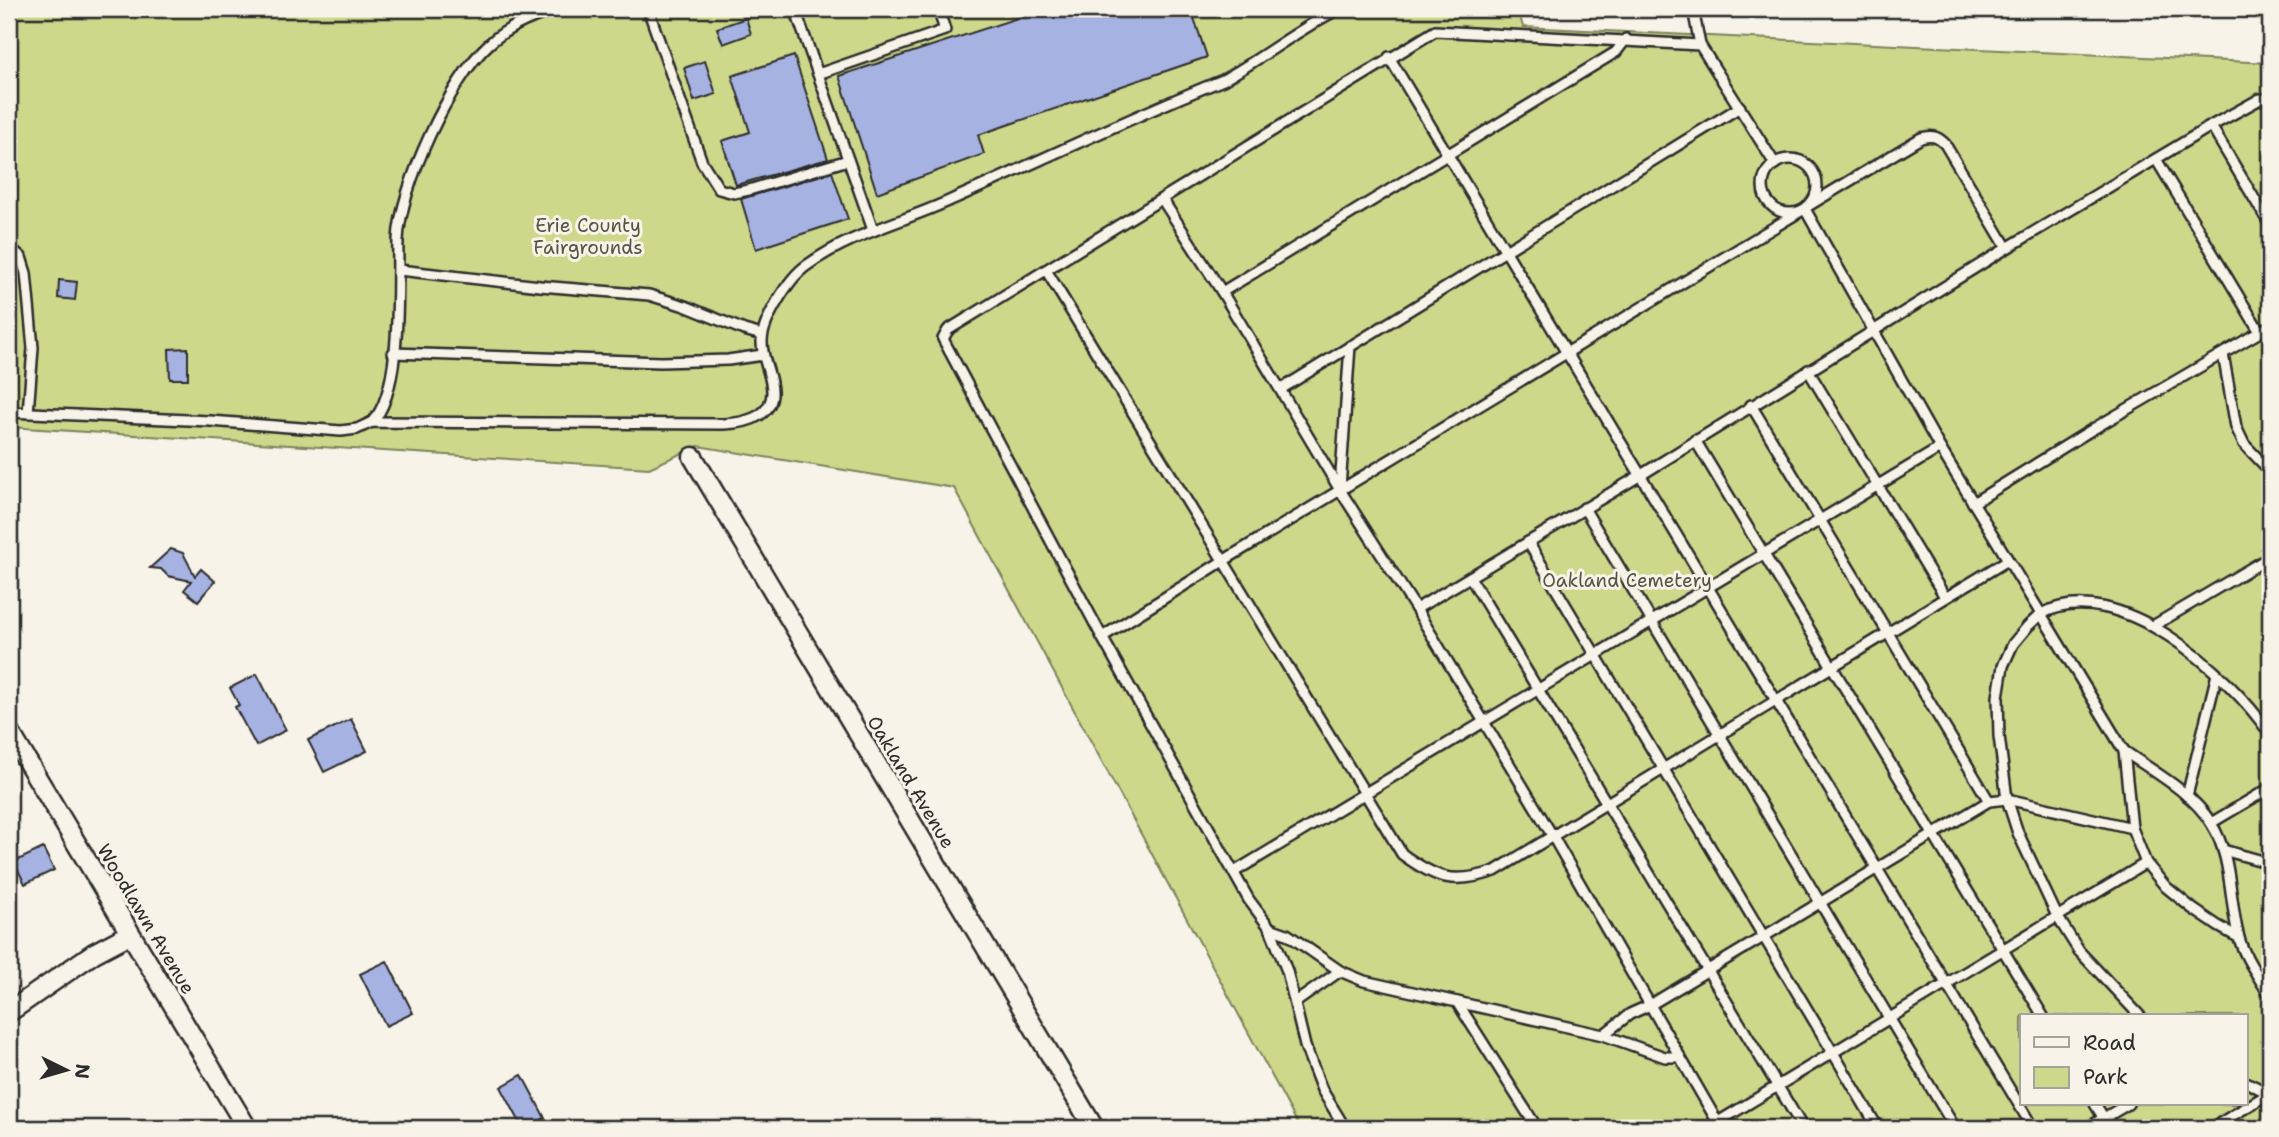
<svg xmlns="http://www.w3.org/2000/svg" width="2279" height="1137" font-family="'Shantell Sans',sans-serif">
  <rect width="100%" height="100%" fill="#f7f3e8"/>
  <filter id="ink" filterUnits="userSpaceOnUse"><feTurbulence type="fractalNoise" baseFrequency=".0143" numOctaves="2"/><feDisplacementMap in="SourceGraphic" scale="14" xChannelSelector="R" yChannelSelector="G"/><feConvolveMatrix kernelMatrix="1 2 1 2 8 2 1 2 1" color-interpolation-filters="sRGB"/></filter>
  <g filter="url(#ink)">
    <path fill="#cdd88b" stroke="#7c825b" stroke-width="2" fill-rule="evenodd" d="M9,9h1509l5,18 747,36v1065h-970l-346,-640 -256,-42 -49,22 -640,-41zM2022,1016h224v88h-224z"/>
    <g fill="#a6b2e2" stroke="#2b2b2b" stroke-width="2">
      <path d="M1045,9h146l16,48 -229,78 6,19 -107,39 -38,-117z"/>
      <path d="M746,18l5,16 -28,10 -6,-16z"/>
      <path d="M794,56l34,103 -92,26 -14,-44 28,-9 -18,-56z"/>
      <path d="M705,61l11,33 -22,7 -10,-33z"/>
      <path d="M832,172l16,47 -92,30 -15,-50z"/>
      <path d="M59,280l18,2 -2,18 -17,-2z"/>
      <path d="M188,348v31h-18l-1,-30z"/>
      <path d="M171,549l12,4 12,23 6,-7 14,12 -17,20 -14,-11 7,-9 -23,-5 -7,-7 -11,-1z"/>
      <path d="M257,674l29,56 -30,16 -21,-39 4,-2 -9,-17z"/>
      <path d="M351,719l16,32 -43,21 -16,-32z"/>
      <path d="M43,848l11,22 -29,14 -11,-22z"/>
      <path d="M387,961l26,52 -27,13 -26,-52z"/>
      <path d="M522,1075l23,43 -19,10h-3l-22,-41z"/>
    </g>
    <g fill="none" stroke-linecap="round" stroke-linejoin="round">
      <defs>
        <g id="lane">
          <path d="M648,9l54,153 17,27 15,4 15,-3 99,-30"/>
          <path d="M795,9l78,221"/>
          <path d="M1693,9l7,36"/>
          <path d="M1389,57l644,1071"/>
          <path d="M818,74l127,-44 -7,-21"/>
          <path d="M2211,126l59,99"/>
          <path d="M2156,159l104,173"/>
          <circle cx="1790" cy="186" r="27"/>
          <path d="M1162,199l60,93 118,198 76,119 136,226 169,293"/>
          <path d="M1808,206l113,-68c11,-3 16,-2 24,6l62,104"/>
          <path d="M1805,209l135,239 101,166 -13,12 -15,18 -10,22 -5,31 1,39 8,63 11,34 39,83 22,35 61,65"/>
          <path d="M9,247l12,10 5,16 7,75 -5,65"/>
          <path d="M399,270l141,16 109,9 36,11 59,24 18,5"/>
          <path d="M1046,270l356,584c34,25 52,31 93,17l513,-311"/>
          <path d="M1222,292l394,-240 10,-13"/>
          <path d="M393,353l268,9 67,-2 35,-5"/>
          <path d="M2223,354l13,73 8,17 26,27"/>
          <path d="M1808,370l137,227"/>
          <path d="M1281,389l459,-282"/>
          <path d="M1751,405l238,396"/>
          <path d="M9,412l201,9 131,10 16,-2 15,-7 352,2c25,-1 54,-9 47,-41 -2,-13 -9,-26 -9,-41 0,-21 27,-64 44,-76 44,-32 97,-44 145,-66 91,-40 180,-83 272,-120 40,-22 75,-51 116,-71"/>
          <path d="M372,422c31,-30 25,-139 26,-182 2,-52 52,-161 91,-196 20,-18 44,-28 70,-35"/>
          <path d="M1695,440l348,576"/>
          <path d="M1340,488l10,-142"/>
          <path d="M1973,503l120,-74 177,-103"/>
          <path d="M1584,508l371,620"/>
          <path d="M1528,542l350,586"/>
          <path d="M1470,577l333,551"/>
          <path d="M1416,609l225,-134 366,-227 204,-122 49,-27h10"/>
          <path d="M2153,626l117,-69"/>
          <path d="M1102,637l121,-76 578,-350"/>
          <path d="M2124,751c30,21 68,41 87,72 21,33 18,74 27,111 5,22 21,43 32,62"/>
          <path d="M2187,796l30,-122"/>
          <path d="M2211,823l59,-35"/>
          <path d="M2223,850l47,13"/>
          <path d="M1234,872l706,-424"/>
          <path d="M1270,928l17,6 53,37"/>
          <path d="M2238,937l-20,-11 -25,-17 -27,-22 -20,-24 -14,-35 -8,-77 -83,-137c78,-40 188,60 229,120"/>
          <path d="M1296,1002l44,-31 24,10 93,21 80,126"/>
          <path d="M1457,1002l146,33 62,22h15"/>
          <path d="M1603,1035l27,-21 20,-9 339,-204 18,-2 125,29"/>
          <path d="M2246,1082l24,12"/>
          <path d="M2095,1104l15,24"/>
          <path d="M1718,1122l428,-259"/>
          <path d="M1345,1128l-23,-38 -17,-44 -18,-75 -17,-43 -21,-28 -147,-263 -159,-298 5,-9 487,-299 265,14 75,119"/>
          <path d="M2087,1128l41,-24"/>
          <path d="M2212,1128l58,-35"/>
        </g>
        <g id="street">
          <path d="M693,457l401,671"/>
          <path d="M9,731l238,397"/>
          <path d="M9,1012l85,-59 36,-19"/>
        </g>
      </defs>
      <use href="#lane" stroke="#2b2b2b" stroke-width="14"/>
      <use href="#street" stroke="#2b2b2b" stroke-width="23"/>
      <use href="#lane" stroke="#f7f3e8" stroke-width="9"/>
      <use href="#street" stroke="#f7f3e8" stroke-width="18"/>
    </g>
  </g>
  <g text-anchor="middle" dominant-baseline="central" stroke-width="6" stroke-linejoin="round" paint-order="stroke">
    <g font-size="19" fill="#545643" stroke="#f7f3e8">
      <text x="588" y="225">Erie County<tspan x="588" dy="22">Fairgrounds</tspan></text>
      <text x="1627" y="580">Oakland Cemetery</text>
    </g>
    <g font-size="19" fill="#2b2b2b" stroke="#f7f3e8">
      <text transform="translate(911 782) rotate(59)">Oakland Avenue</text>
      <text transform="translate(146 919) rotate(59)">Woodlawn Avenue</text>
    </g>
  </g>
  <rect width="2279" height="1137" fill="none" stroke="#f7f3e8" stroke-width="35"/>
  <rect x="18" y="18" width="2244" height="1102" fill="none" stroke="#2b2b2b" stroke-width="2.5" filter="url(#ink)"/>
  <rect x="2020" y="1014" width="228" height="91" fill="#f7f3e8" stroke="#a5a39c" stroke-width="2"/>
  <rect x="2034" y="1037" width="35" height="10" fill="#f7f3e8" stroke="#a5a39c" stroke-width="2"/>
  <text x="2083" y="1050" font-size="21" fill="#2b2b2b">Road</text>
  <rect x="2034" y="1067" width="35" height="21" fill="#cdd88b" stroke="#a5a39c" stroke-width="2"/>
  <text x="2083" y="1084" font-size="21" fill="#2b2b2b">Park</text>
  <g transform="translate(66 1070) rotate(95)" stroke="#f7f3e8" stroke-width="5" paint-order="stroke">
  <path d="M0-5L12 26L0 18L-12 26Z" fill="#2b2b2b"/>
  <text y="-10" font-size="19" font-weight="bold" text-anchor="middle" fill="#2b2b2b">N</text>
  </g>
</svg>
